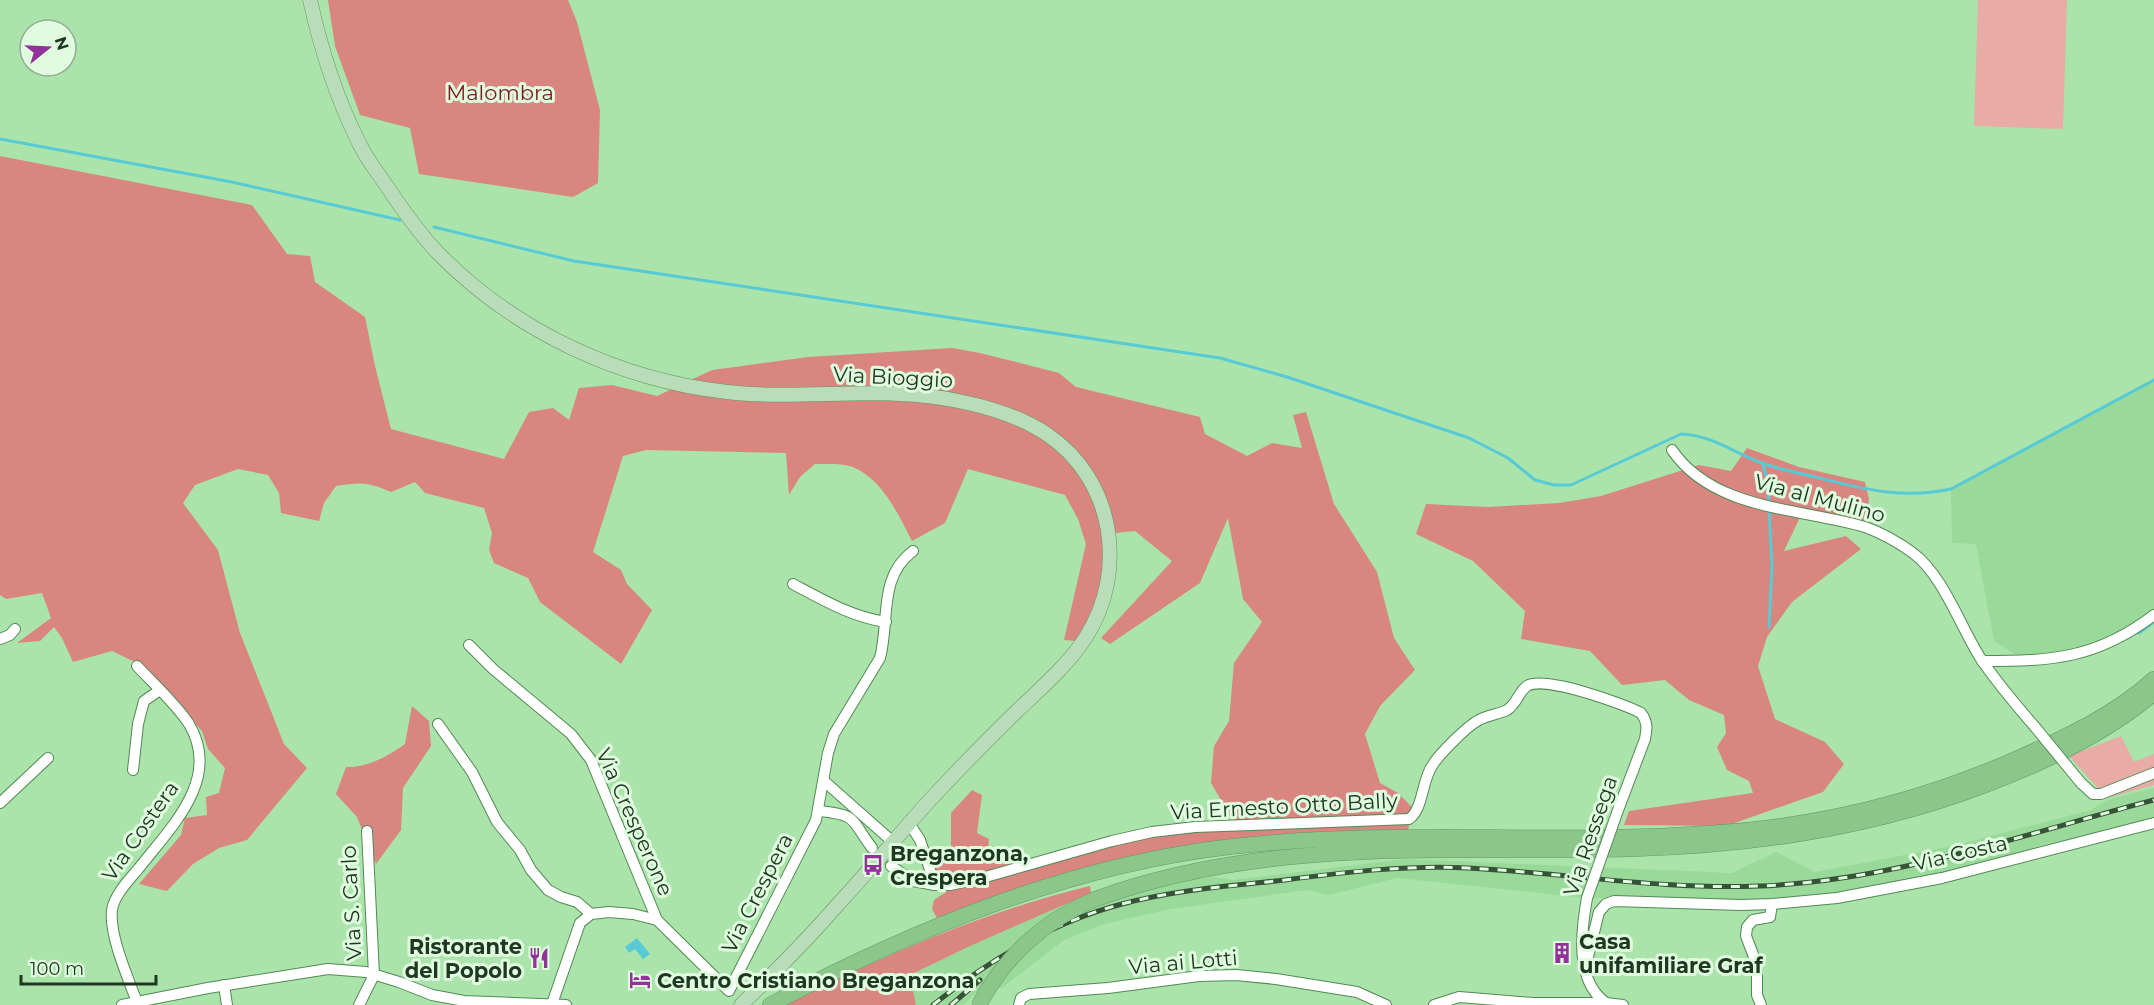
<svg xmlns="http://www.w3.org/2000/svg" width="2154" height="1005" font-family="Montserrat,sans-serif">
  <rect width="100%" height="100%" fill="#aae4aa"/>
  <g fill="#99d99a">
    <path d="M2154,380v235l-52,31 -76,15 -32,-20 -18,-97 -24,-1 -1,-54z"/>
    <path d="M2154,788v31l-69,18 -40,7 -44,15 -146,34 -82,7 -186,-2 -190,-20 -68,17 -22,-5 -136,19 -67,15 -40,16 -62,48 -23,2 -16,15h-47l-6,-30 60,-29 121,-53 122,-16 20,3 172,-21 327,14 44,-21 39,20 137,-26 139,-36 18,-11z"/>
  </g>
  <g fill="#e8aba5">
    <path d="M1978,0h89l-4,129 -89,-3z"/>
    <path d="M2121,736l13,26 20,-8v31l-47,13 -38,-42z"/>
  </g>
  <g fill="#d98680">
    <path d="M328,0h240l9,22 23,88 -2,73 -25,14 -154,-23 -9,-46 -50,-13 -25,-69z"/>
    <path d="M0,156l252,49 35,49 23,2 5,26 50,35 10,49 16,63 113,30 25,-47 24,-4 16,12 10,-32 33,-3 45,11 55,-26 96,-13 144,-9 28,5 79,20 17,14 124,30 5,17 42,22 25,-13 30,5 -9,-33 13,-3 28,92 43,68 17,66 21,32 -35,36 -15,28 15,49 18,10 14,14 -4,24 -172,10 -298,79 -6,-11 2,-9 27,-18 -23,-3 -5,-16 18,-5v-45l21,-23 10,5 -5,38 12,6 -1,12 32,4 9,9 83,-23 123,-17 -24,-41 3,-37 15,-25 5,-58 28,-41 -19,-23 -15,-81 -28,65 -90,61 -9,-6 71,-77 -37,-30 -30,3v38l-11,39 -19,30 -11,-1 22,-96 -8,-25 -13,-24 -97,-26 -23,54 -33,18c-14,-27 -29,-61 -59,-74 -10,-4 -27,-3 -38,-3l-15,13 -11,18 -3,-42 -140,-3 -23,6 -30,96 28,18 6,14 25,26 -31,54 -81,-62 -12,-24 -34,-15 -5,-13 3,-17 -8,-25 -59,-15 -10,-11 -24,10c-23,-10 -31,-10 -55,-6l-12,17 -5,18 -38,-8 -2,-20 -11,-18 -30,-6 -43,16 -12,18 35,47 22,83 44,111 23,24 -60,72 -28,8 -26,16 -26,27 -28,-7 42,-49 4,-17 22,-3 -1,-18 13,-4 6,-25 -17,-19 -6,-18 -59,-65 -31,-15 -39,11 -11,-24 -8,-11 -14,14 -23,2 34,-25 -9,-25 -36,6 -6,-4z"/>
    <path d="M1747,448l52,19 66,15 4,17 -3,22 -62,-12 -20,42 62,-15 15,13 -69,53 -25,35 -9,29 17,53 50,23 19,22 -21,28 -97,34 -102,-1 5,-14 124,-18 -4,-12 -22,-11 -10,-23 9,-14 -2,-18 -35,-15 -24,-20 -43,5 -32,-34 -69,-12 4,-28 -52,-50 -57,-27 10,-30 62,3 71,-4 42,-7 98,-31 32,6z"/>
    <path d="M412,706l17,15 2,25 -28,42 -2,42 -25,34 -19,-47 -21,-23 10,-27c21,1 42,-11 59,-23z"/>
    <path d="M1090,886l1,7 -121,53 -60,29 6,30h-130c98,-50 197,-93 304,-119z"/>
  </g>
  <path fill="#58cad6" d="M637,938l13,16 -7,5 -8,-10 -6,4 -4,-6z"/>
  <g fill="none" stroke-linecap="round" stroke-linejoin="round">
    <g stroke="#58cad6" stroke-width="3">
      <path d="M0,139l232,43 168,38"/>
      <path d="M434,227l140,34 646,97 67,19 182,61 39,20 27,22 19,5h17l110,-51c31,1 53,19 81,29 15,6 33,9 49,13 50,12 88,24 140,13l203,-109"/>
      <path d="M1763,465l4,14 2,23"/>
      <path d="M1769,509l3,58 -3,60"/>
      <path d="M2139,633l15,-11"/>
    </g>
    <defs>
      <g id="minor">
        <path d="M1672,450c42,61 129,58 193,77 17,6 33,15 48,26 30,22 48,75 68,106 16,24 35,46 54,68"/>
        <path d="M793,584c30,16 59,33 93,38"/>
        <path d="M0,639l10,-4 5,-6"/>
        <path d="M469,645l24,24 78,65 20,26 66,160"/>
        <path d="M1982,661c70,0 114,-2 172,-46"/>
        <path d="M438,724l34,48 25,50 23,28 11,20 17,20 13,7 16,5 14,12"/>
        <path d="M133,770l5,-46 6,-23 16,-11"/>
        <path d="M824,781l69,61"/>
        <path d="M2081,783l12,11h8l53,-21"/>
        <path d="M0,803l48,-45"/>
        <path d="M819,811c40,4 31,8 53,37"/>
        <path d="M909,823l11,17 15,45h15l32,-7 130,-37 40,-9 43,-5 214,-8c14,-9 13,-39 23,-53 7,-12 37,-42 49,-47 8,-4 18,-5 26,-9 10,-6 12,-19 20,-24 17,-11 97,18 114,27 7,9 6,16 4,26l-28,74"/>
        <path d="M891,866l22,15 22,4"/>
        <path d="M1587,898c-6,33 -12,83 19,105"/>
        <path d="M1585,969l14,-57 7,-8 8,-3 127,4 31,-1 65,-6 105,-20 212,-55"/>
        <path d="M224,985l3,20"/>
        <path d="M137,1002c-9,-24 -28,-67 -25,-92 2,-15 18,-31 27,-42 32,-41 83,-89 50,-144 -12,-19 -36,-41 -52,-58"/>
        <path d="M552,1004l28,-81 11,-9 18,-2 24,2 24,6 72,71 87,-171 12,-67 6,-19 46,-76c10,-39 -2,-81 33,-107"/>
        <path d="M122,1005l86,-17 120,-19 38,3 33,10 33,13 32,6 102,4"/>
        <path d="M359,1005l15,-30 -7,-144"/>
        <path d="M1019,1005l2,-7 8,-4 79,-6 91,-12 37,-1 40,4 81,13 29,13"/>
        <path d="M1434,1005l25,-8 74,6h73l17,2"/>
        <path d="M1761,1005l-4,-10v-30l-11,-29 1,-9 6,-7 17,-3 2,-13"/>
      </g>
      <path id="major" d="M310,0c11,50 26,97 49,143 7,15 18,29 27,42 16,24 32,47 51,67 77,79 182,128 290,140 78,9 158,-8 236,10 29,6 60,16 85,33 66,45 80,136 38,202 -18,28 -45,51 -69,74 -30,29 -59,59 -88,90 -30,33 -58,68 -89,101 -31,36 -65,70 -99,103"/>
      <g id="highway">
        <path d="M1093,900c172,-64 357,-47 536,-51 122,-3 241,-20 356,-64 59,-22 121,-51 169,-92"/>
        <path d="M770,1005c142,-75 297,-139 458,-158 162,-19 324,-2 486,-14 105,-7 207,-32 302,-74 49,-21 98,-44 138,-80"/>
      </g>
    </defs>
    <use href="#minor" stroke="#538954" stroke-width="12"/>
    <use href="#major" stroke="#669466" stroke-width="15"/>
    <use href="#highway" stroke="#669466" stroke-width="16"/>
    <use href="#minor" stroke="#fff" stroke-width="10"/>
    <use href="#major" stroke="#b9ddb9" stroke-width="14"/>
    <use href="#highway" stroke="#8bc68b" stroke-width="15"/>
    <defs>
      <g id="rail">
        <path d="M933,1005c56,-45 120,-83 189,-101 53,-14 108,-18 163,-24 61,-8 121,-15 183,-12 97,5 194,22 291,18 136,-5 264,-52 395,-86"/>
        <path d="M951,1005l29,-25"/>
      </g>
    </defs>
    <use href="#rail" stroke="#365337" stroke-width="5"/>
    <use href="#rail" stroke="#dffcdf" stroke-width="3" stroke-dasharray="9" stroke-linecap="butt"/>
    <defs>
      <g id="minor-bridge">
        <path d="M2035,727l46,56"/>
        <path d="M1587,898l30,-85"/>
      </g>
      <path id="highway-bridge" d="M979,1005c25,-48 65,-84 114,-105"/>
    </defs>
    <use href="#minor-bridge" stroke="#538954" stroke-width="12" stroke-linecap="butt"/>
    <use href="#highway-bridge" stroke="#669466" stroke-width="16" stroke-linecap="butt"/>
    <use href="#minor-bridge" stroke="#fff" stroke-width="10"/>
    <use href="#highway-bridge" stroke="#8bc68b" stroke-width="15"/>
  </g>
  <defs>
    <symbol id="bus-bare" viewBox="-9 -9 18 18"><path d="M-5-6H5V4H4V6H2V4H-2V6H-4V4H-5ZM-3.5-4V0h7V-4ZM-3.5 1.2v1.5H-2V1.2ZM2 1.2v1.5H3.5V1.2Z" fill="#923199" stroke="#dffcdf" stroke-width="2.5" paint-order="stroke"/></symbol>
    <symbol id="building-bare" viewBox="-9 -9 18 18"><path d="M-4-6H4V6H1V3H-1V6H-4ZM-2.5-4.3h1.7v1.8h-1.7ZM.8-4.3h1.7v1.8H.8ZM-2.5-1h1.7V.8h-1.7ZM.8-1h1.7V.8H.8Z" fill="#923199" stroke="#dffcdf" stroke-width="2.5" paint-order="stroke"/></symbol>
    <symbol id="restaurant-bare" viewBox="-9 -9 18 18"><path d="M-5-6h1v4h1v-4h1v4h1v-4h1v5L-1.5 .5V6h-2V.5L-5-1ZM5-6V6H3V1.5H1.5Q1.5-4 5-6Z" fill="#923199" stroke="#dffcdf" stroke-width="2.5" paint-order="stroke"/></symbol>
    <symbol id="hotel-bare" viewBox="-9 -9 18 18"><path d="M-6-4.5h1.5V1H6V5H4.5V3h-9V5H-6ZM-4 0a1.8 1.8 0 1 1 3.6 0ZM.5 0V-2.5h3Q6-2.5 6 0Z" fill="#923199" stroke="#dffcdf" stroke-width="2.5" paint-order="stroke"/></symbol>
  </defs>
  <g fill-rule="evenodd">
    <use href="#bus-bare" x="858" y="850" width="30" height="30"/>
    <use href="#building-bare" x="1547" y="938" width="30" height="30"/>
    <use href="#restaurant-bare" x="524" y="943" width="30" height="30"/>
    <use href="#hotel-bare" x="625" y="965" width="30" height="30"/>
  </g>
  <g text-anchor="middle" dominant-baseline="central" stroke-width="6" stroke-linejoin="round" paint-order="stroke">
    <g font-size="21" fill="#7d1a1d" stroke="#dffcdf">
      <text x="500" y="92">Malombra</text>
    </g>
    <g font-size="21" fill="#203721" stroke="#dffcdf">
      <text transform="translate(893 377) rotate(3)">Via Bioggio</text>
      <text transform="translate(1820 498) rotate(15)">Via al Mulino</text>
      <text transform="translate(1284 806) rotate(-3)">Via Ernesto Otto Bally</text>
      <text transform="translate(635 822) rotate(66)">Via Cresperone</text>
      <text transform="translate(140 831) rotate(-55)">Via Costera</text>
      <text transform="translate(1590 836) rotate(-71)">Via Ressega</text>
      <text transform="translate(1960 853) rotate(-13)">Via Costa</text>
      <text transform="translate(757 893) rotate(-63)">Via Crespera</text>
      <text transform="translate(351 903) rotate(-93)">Via S. Carlo</text>
      <text transform="translate(1183 962) rotate(-5)">Via ai Lotti</text>
    </g>
    <g font-size="21" font-weight="bold" fill="#203721" stroke="#dffcdf" text-anchor="start">
      <text x="890" y="853">Breganzona,<tspan x="890" dy="24">Crespera</tspan></text>
      <text x="1579" y="941">Casa<tspan x="1579" dy="24">unifamiliare Graf</tspan></text>
      <text x="522" y="946" text-anchor="end">Ristorante<tspan x="522" dy="24">del Popolo</tspan></text>
      <text x="657" y="980">Centro Cristiano Breganzona</text>
    </g>
  </g>
  <g transform="translate(48 48) rotate(72)"><circle r="28" fill="#dffcdf" stroke="#93ad93" stroke-width="1.5"/>
  <path d="M0-4.5L10 22L0 15L-10 22Z" fill="#923199"/>
  <text y="-9" font-size="16" font-weight="bold" text-anchor="middle" fill="#203721">N</text>
  </g>
  <path d="M21 975v9h135v-9" fill="none" stroke="#203721" stroke-width="3"/>
  <text x="30" y="975" font-size="18" fill="#203721" stroke="#dffcdf" stroke-width="4.5" paint-order="stroke">100 m</text>
</svg>
